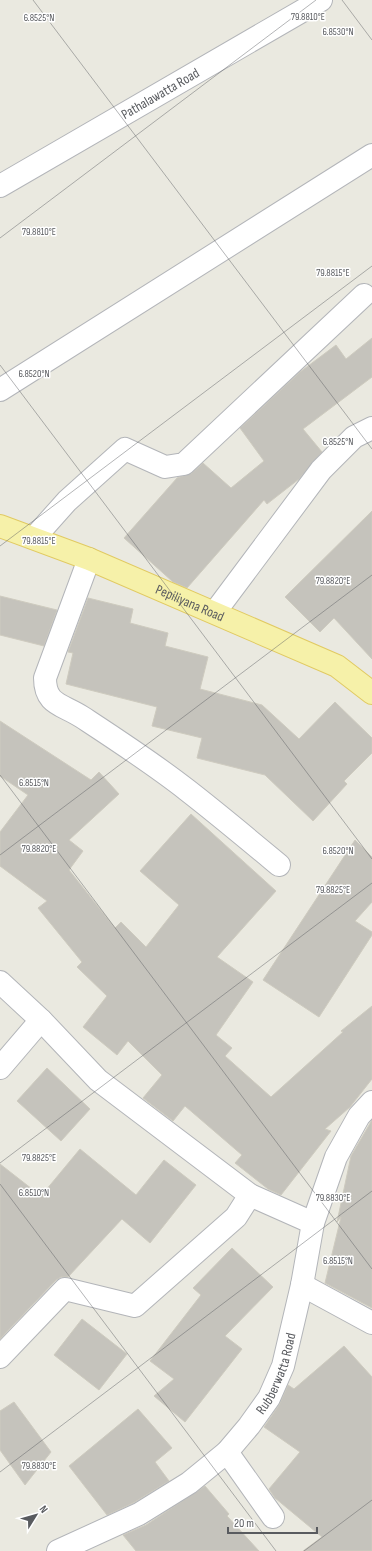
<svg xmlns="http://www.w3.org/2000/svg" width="372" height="1551" font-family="'Sofia Sans Condensed',sans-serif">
  <rect width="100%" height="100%" fill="#eae9e0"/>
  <g fill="#c5c3bc" stroke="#cecbbf">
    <path d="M372,338v39l-69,52 19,23 -23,27 -32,25 -3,-4 -77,88 -14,-6 -49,-44 53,-60 15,-5 11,-10 28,25 33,-27 -24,-33 60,-56 36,-27 10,14z"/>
    <path d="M372,511v148l-38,-41 -14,14 -35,-35z"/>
    <path d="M0,596l57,14 -13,36 -44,-11z"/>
    <path d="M88,598l45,11 -3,14 38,10 -3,13 43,11 -8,32 62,16 37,34 36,-37 37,36v15l-28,28 3,3 -34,37 -48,-46 -68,-17 5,-20 -50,-12 5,-19 -91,-23 7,-31 -5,-1z"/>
    <path d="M0,721l91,59 8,-8 20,22 -50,46 14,11 -14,19 46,58 6,-6 25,25 33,-42 -39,-34 51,-57 85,77 -59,66 36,25 -37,53 16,13 -7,8 46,41 72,-65 -2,-1 31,-25v73l-22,28 -25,22 6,2 -50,64 -13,-6 -33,-26 7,-8 -57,-49 -12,15 -30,-23 19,-23 -34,-34 -11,14 -34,-28 24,-31 -30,-29 5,-5 -44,-54 9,-7 -47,-35v-34l28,-37 -28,-19z"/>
    <path d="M355,840l17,17v45l-17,19 17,11v3l-53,82 -56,-37z"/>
    <path d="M47,1068l43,41 -29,32 -44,-40z"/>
    <path d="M372,1120v188l-47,-25 16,-66 -4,5 14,-66z"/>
    <path d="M80,1149l56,46 28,-35 32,25 -46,58 -28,-24 -54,58h-7l-5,3 -56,59v-175l41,32z"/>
    <path d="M232,1248l41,39 -48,49 17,13 -57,73 -31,-26 20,-17 -24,-18 51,-66 -8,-7z"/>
    <path d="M82,1319l45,35 -28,36 -45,-35z"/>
    <path d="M344,1346l28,31v174h-69l19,-14 -47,-39 -6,-9 31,-37 -36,-25 15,-22 9,-20 6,4z"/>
    <path d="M14,1402l37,50 -26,33 -25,-35v-39z"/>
    <path d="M138,1409l34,39 -17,14 14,19 -36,22 -26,12 -38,-49z"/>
    <path d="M205,1486l24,28 -2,2 32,35h-123l-13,-16 23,-10z"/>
  </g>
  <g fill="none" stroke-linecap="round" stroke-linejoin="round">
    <defs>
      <g id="minor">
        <path id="s1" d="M0,186l321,-186"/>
        <path d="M0,390l372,-235"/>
        <path d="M34,538l33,-37 58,-52 40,18 19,-3 180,-169"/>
        <path d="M89,559l-44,119c0,27 17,26 37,39 35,23 72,47 105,73 31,24 62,50 92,75"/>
        <path d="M215,612l106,-142 33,-33 18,-9"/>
        <path d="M0,982l41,38 57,60 152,115 63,28"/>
        <path d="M0,1068l41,-48"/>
        <path d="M302,1285l70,38"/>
        <path d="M0,1357l65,-68 70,17 101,-89 14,-22"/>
        <path d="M227,1452l46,65"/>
        <path id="s2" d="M58,1551l81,-37 50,-31 38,-31 22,-26 20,-28 14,-32 19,-81 11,-62 23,-66 23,-41 13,-14"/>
      </g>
      <g id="major">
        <path id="s3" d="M0,526l89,33 248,107 35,27"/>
      </g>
    </defs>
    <use href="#minor" stroke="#b3b5b9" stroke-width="24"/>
    <use href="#major" stroke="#e1ca62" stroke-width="24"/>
    <use href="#minor" stroke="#fff" stroke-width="22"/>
    <use href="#major" stroke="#f6f1a9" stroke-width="22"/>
  </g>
  <path fill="none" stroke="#595b5f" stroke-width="1" stroke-opacity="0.45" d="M33,0l339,449M342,0l30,40M0,238l316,-238M0,365l372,494M0,546l372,-280M0,775l372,494M0,855l372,-280M0,1163l372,-280M0,1184l276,367M0,1472l372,-281M304,1551l68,-51"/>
  <g text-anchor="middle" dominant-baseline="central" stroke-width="3" stroke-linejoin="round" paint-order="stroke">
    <g font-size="14" fill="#595b5f" stroke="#fff">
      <text stroke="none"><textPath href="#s1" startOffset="185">Pathalawatta Road</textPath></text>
      <text stroke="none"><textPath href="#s3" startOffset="205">Pepiliyana Road</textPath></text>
      <text stroke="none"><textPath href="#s2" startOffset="291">Rubberwatta Road</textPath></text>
    </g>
  </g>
  <g font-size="10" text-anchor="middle" fill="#595b5f" stroke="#fff" stroke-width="3" stroke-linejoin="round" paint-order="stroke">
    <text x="308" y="20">79.8810°E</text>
    <text x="39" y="21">6.8525°N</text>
    <text x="338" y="35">6.8530°N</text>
    <text x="39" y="235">79.8810°E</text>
    <text x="333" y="276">79.8815°E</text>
    <text x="34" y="377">6.8520°N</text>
    <text x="338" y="445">6.8525°N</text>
    <text x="39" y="544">79.8815°E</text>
    <text x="333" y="584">79.8820°E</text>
    <text x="34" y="786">6.8515°N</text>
    <text x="39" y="852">79.8820°E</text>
    <text x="338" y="854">6.8520°N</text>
    <text x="333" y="893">79.8825°E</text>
    <text x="39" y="1161">79.8825°E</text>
    <text x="34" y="1196">6.8510°N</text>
    <text x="333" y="1201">79.8830°E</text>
    <text x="338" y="1264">6.8515°N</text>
    <text x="39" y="1469">79.8830°E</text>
  </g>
  <g transform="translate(36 1515) rotate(53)" stroke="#ffffff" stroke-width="3" paint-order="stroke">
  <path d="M0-3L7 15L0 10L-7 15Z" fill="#595b5f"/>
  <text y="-6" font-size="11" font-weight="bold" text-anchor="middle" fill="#595b5f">N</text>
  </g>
  <path d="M228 1527v6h89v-6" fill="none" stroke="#595b5f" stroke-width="2"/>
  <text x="234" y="1527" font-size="12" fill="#595b5f" stroke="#ffffff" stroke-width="3" paint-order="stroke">20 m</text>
</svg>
